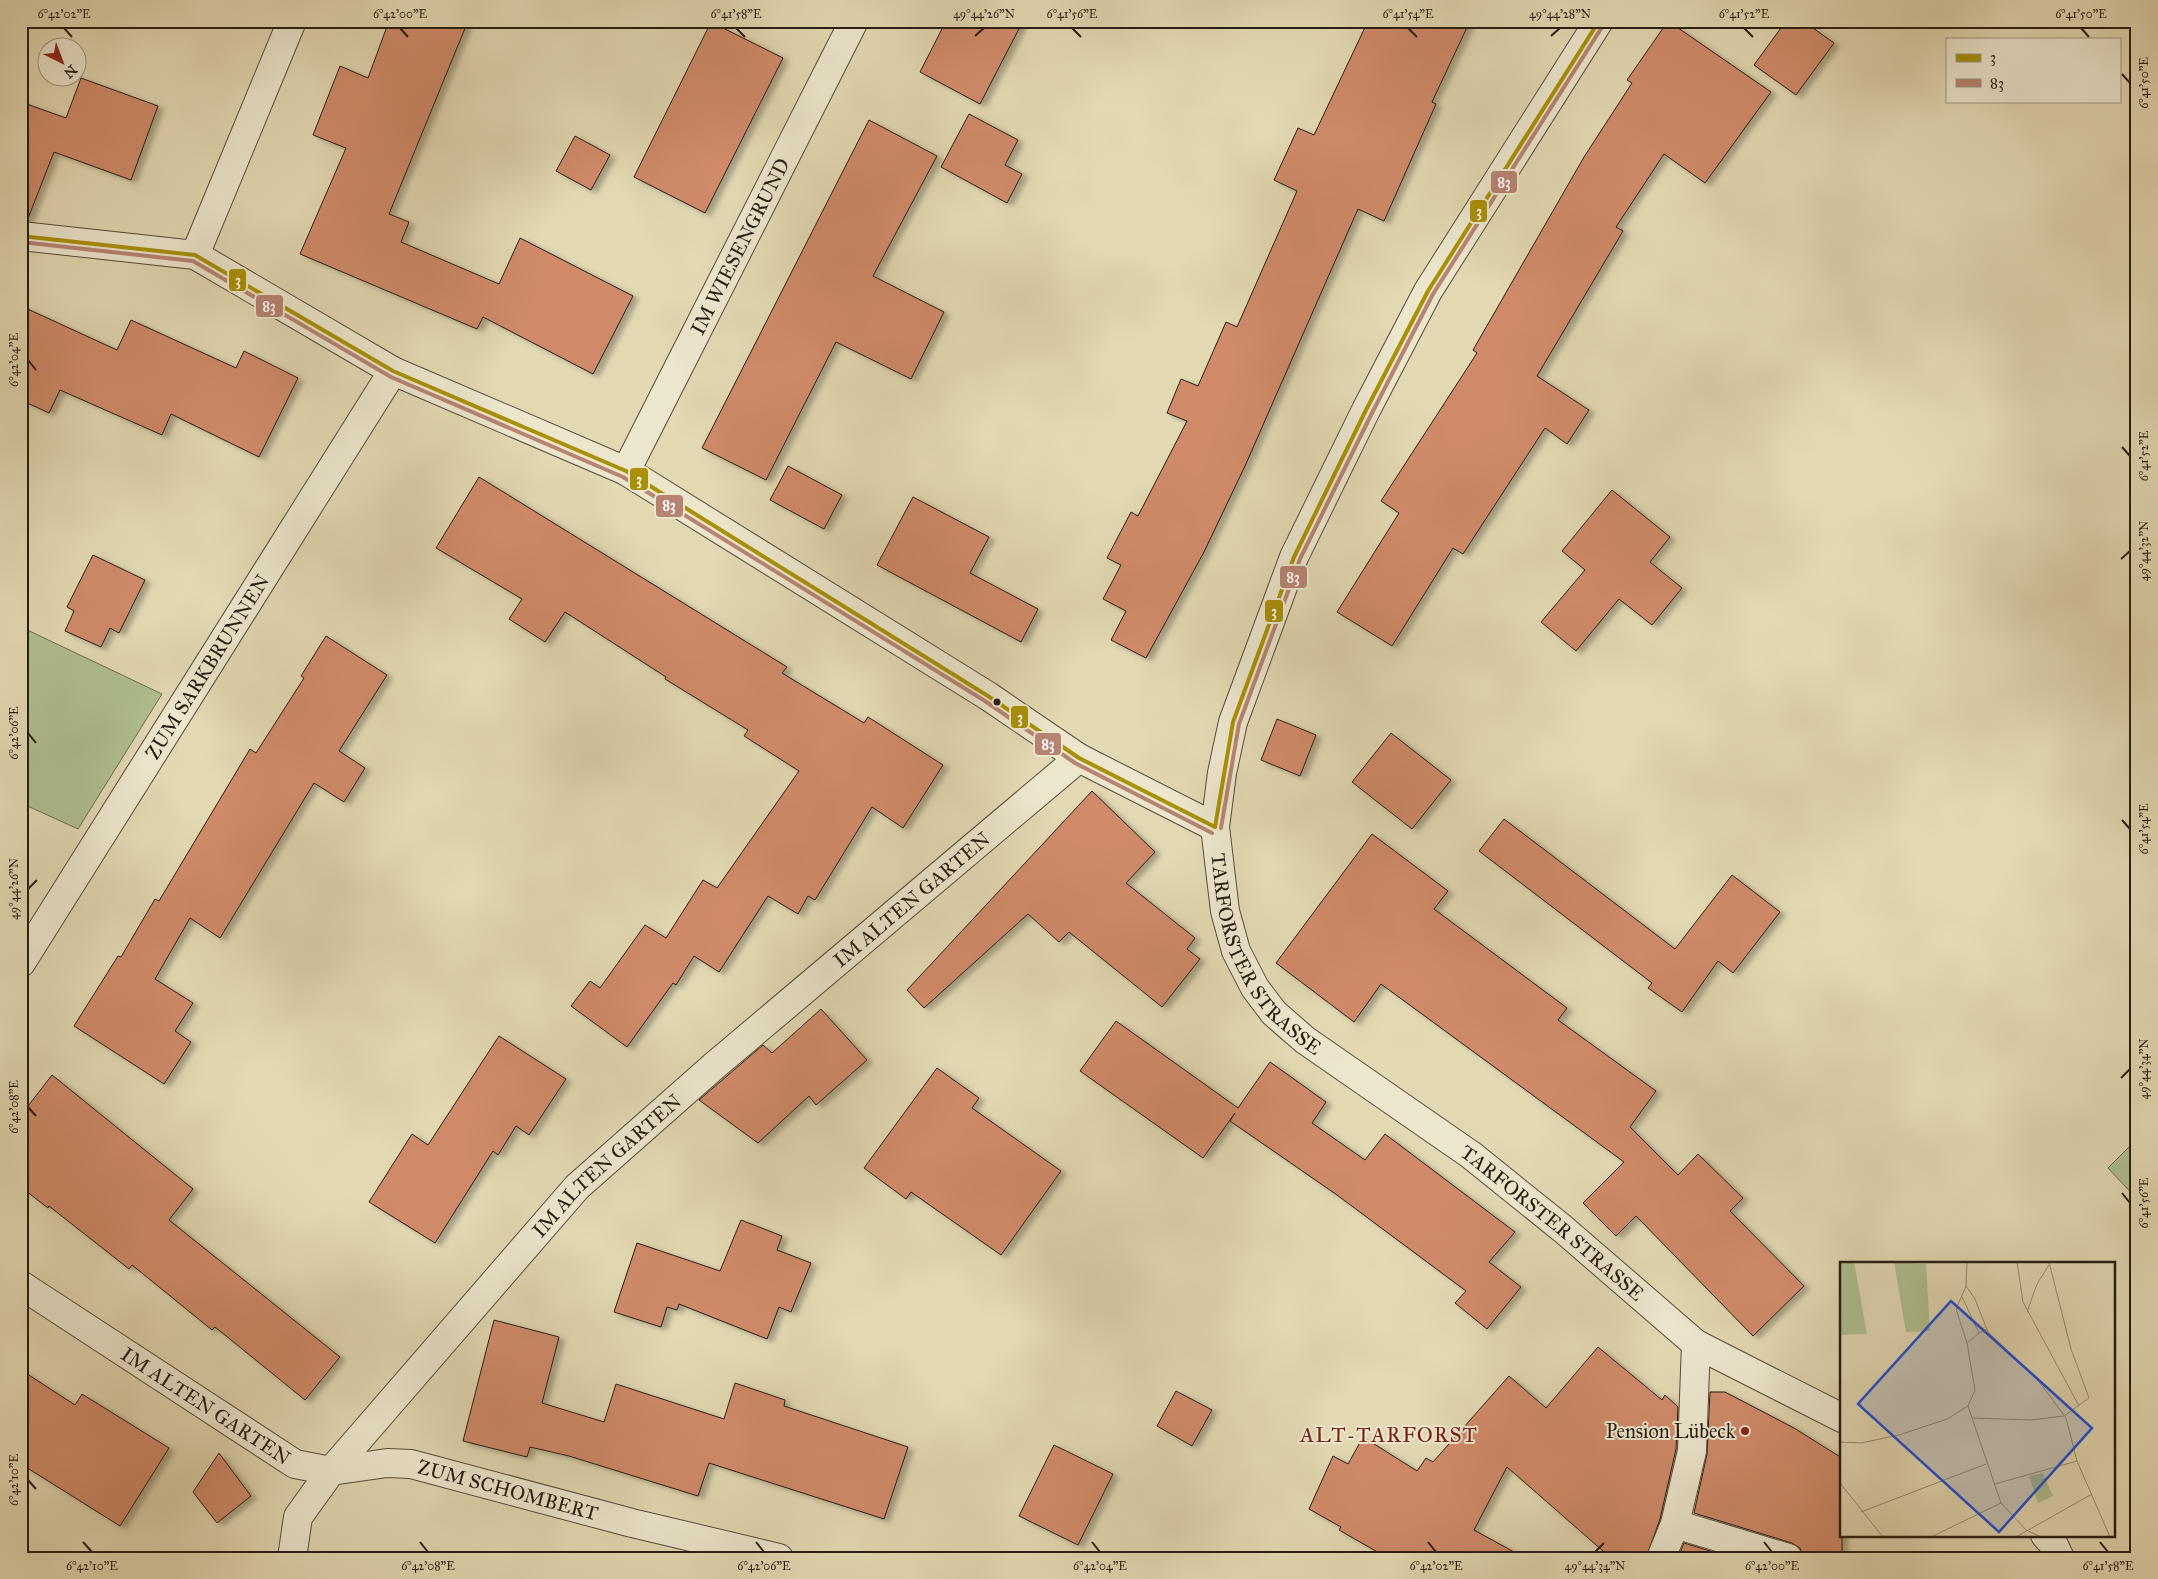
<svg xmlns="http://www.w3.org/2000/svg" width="2158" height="1579" font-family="'IM FELL Great Primer',serif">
  <defs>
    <filter id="shadow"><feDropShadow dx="5.5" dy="3" stdDeviation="2.5" flood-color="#0004"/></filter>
  </defs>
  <rect width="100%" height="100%" fill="#e2d8b2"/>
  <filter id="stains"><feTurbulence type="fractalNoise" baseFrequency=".004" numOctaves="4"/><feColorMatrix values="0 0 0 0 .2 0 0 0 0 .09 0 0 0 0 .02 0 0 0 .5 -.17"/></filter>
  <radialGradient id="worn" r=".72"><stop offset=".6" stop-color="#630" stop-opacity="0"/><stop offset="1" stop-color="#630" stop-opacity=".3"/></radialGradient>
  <g fill="#afbf8f" stroke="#6b6e52">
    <path d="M21,627l141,67 -84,135 -57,-26z"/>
    <path d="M2137,1139v60l-29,-31z"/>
  </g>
  <g fill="#d08a6b" stroke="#271d14" filter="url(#shadow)">
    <path d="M389,21h79l-79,193 20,8 -8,20 98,42 21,-46 113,58 -40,78 -110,-57 -6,12 -177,-75 46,-106 -33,-13 27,-69 28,12z"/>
    <path d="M946,21h77l-43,83 -60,-32z"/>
    <path d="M1368,21h102l-38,81 4,2 -52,117 -26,-12 -113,257 -41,86 -58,106 -35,-18 15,-29 -23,-12 18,-34 -14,-7 24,-46 7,4 49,-95 -20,-8 14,-34 17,7 28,-64 11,5 60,-136 -23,-11 24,-52 16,7z"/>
    <path d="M1668,21l103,71 -66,91 -41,-29 -48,73 7,4 -86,145 52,34 -22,34 -22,-16 -82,126 -10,-6 -61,98 -55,-34 62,-99 -18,-12 96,-148 -4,-3 111,-193 48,-74 -5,-3z"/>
    <path d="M1786,21h17l31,22 -38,52 -42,-30z"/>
    <path d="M711,22l72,36 -78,155 -71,-36z"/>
    <path d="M81,78l77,28 -27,74 -77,-28 -27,69h-6v-119l45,16z"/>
    <path d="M969,114l49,26 -13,25 17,9 -15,29 -66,-36z"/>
    <path d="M869,120l68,36 -64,120 71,36 -33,67 -75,-37 -70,138 -64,-32z"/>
    <path d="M575,136l35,19 -19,35 -35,-19z"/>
    <path d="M21,306l96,44 14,-30 105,48 8,-17 54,27 -39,79 -88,-43 -9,21 -102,-45 -11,23 -28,-13z"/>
    <path d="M788,466l54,29 -18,34 -54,-29z"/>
    <path d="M479,477l308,190 -5,6 82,50 4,-6 75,48 -40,63 -31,-21 -57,93 -7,-4 -10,18 -30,-18 -49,76 -25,-16 -18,29 -3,-2 -46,64 -56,-41 19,-25 10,7 45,-63 21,13 37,-58 14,8 82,-117 -55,-35 4,-6 -83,-51 1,-2 -101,-65 -20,30 -36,-23 13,-20 -86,-51z"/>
    <path d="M1612,490l58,47 -20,25 32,26 -30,37 -33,-26 -43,52 -35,-29 44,-52 -23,-19z"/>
    <path d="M913,497l76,40 -19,36 68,36 -17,33 -144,-77z"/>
    <path d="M93,555l52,25 -26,53 -9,-5 -9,19 -36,-16 9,-20 -7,-4z"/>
    <path d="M326,636l61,39 -48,76 26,17 -21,34 -30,-19 -94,155 -30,-20 -35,61 38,24 -18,28 16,11 -27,42 -90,-58 44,-70 3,1 34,-58 4,2 91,-152 6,4 48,-75 -3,-2z"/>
    <path d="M1277,719l39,16 -16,41 -39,-16z"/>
    <path d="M1391,733l60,47 -39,49 -60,-47z"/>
    <path d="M1092,791l63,61 -29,31 69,55 -8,11 13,10 -38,48 -93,-75 -10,10 -31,-28 -104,94 -17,-18z"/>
    <path d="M1504,819l171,130 57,-74 48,37 -47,61 -15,-12 -36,51 -34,-24 4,-5 -173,-132z"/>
    <path d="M1372,834l76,57 -14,18 133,99 -9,12 98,71 -26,36 48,48 20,-21 45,44 -13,13 74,75 -51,50 -117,-120 -20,20 -33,-33 41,-41 -243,-178 -27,38 -78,-59z"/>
    <path d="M821,1009l46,51 -51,45 -7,-9 -51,47 -59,-43 64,-55 9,8z"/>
    <path d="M1116,1021l122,87 32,-46 56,40 -14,21 53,37 20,-26 130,98 -26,30 32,25 -34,42 -32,-26 11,-12 -129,-96 -107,-74 5,-8 -32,45 -123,-87z"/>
    <path d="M499,1036l67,43 -37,56 -13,-9 -18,29 -5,-4 -58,92 -66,-41 43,-68 16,11z"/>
    <path d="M937,1068l42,30 -7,10 89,63 -60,84 -90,-63 -5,7 -42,-31z"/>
    <path d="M52,1075l141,114 -24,31 171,137 -35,43 -90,-73 -3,3 -80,-65 -3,4 -80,-63 -1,2 -27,-21v-72z"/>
    <path d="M741,1220l41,16 -5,14 34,13 -20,49 -12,-5 -12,32 -88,-35 -2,6 -10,-3 -6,20 -47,-15 23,-69 83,28z"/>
    <path d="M494,1320l65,17 -17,66 62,19 12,-38 108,35 11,-36 50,17 -1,6 124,41 -24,72 -175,-56 -11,33 -129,-40 -39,-9 -3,10 -64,-16z"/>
    <path d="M1598,1347l64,53 3,-5 13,12 -2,42 -16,70 -14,39h-35l-104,-91 -33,63 51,28h-137l-49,-28 2,-3 -32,-18 24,-53 15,8 15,-27 54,34 9,-13 7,4 76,-86 37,32z"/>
    <path d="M21,1370l54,35 7,-11 87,54 -49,78 -99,-62z"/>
    <path d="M1176,1391l36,19 -20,36 -35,-20z"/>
    <path d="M1710,1392h15l69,36 48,30v100h-39l-3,-10 -8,-5 -98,-30 13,-59z"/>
    <path d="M1054,1445l59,29 -35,71 -59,-29z"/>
    <path d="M219,1453l32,43 -34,27 -24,-31z"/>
    <path d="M1684,1543l49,15h-55z"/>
  </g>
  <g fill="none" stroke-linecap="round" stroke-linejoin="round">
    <defs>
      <g id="minor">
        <path id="s1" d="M1599,21l-171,270 -62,119 -72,147 -61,165 -11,51 -7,54 10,84 11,40 19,37 19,25 31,27 166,115 92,74 133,115 146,74"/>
        <path d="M21,236l174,19 198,116 233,100 362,225 91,62 136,69"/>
        <path d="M195,255l97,-234"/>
        <path id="s2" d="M626,471l228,-450"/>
        <path id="s3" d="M21,963l372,-592"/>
        <path id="s4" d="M21,1285l274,179 36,7 56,-8 24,1 221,59 147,35"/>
        <path d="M1675,1524l17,-73 4,-107"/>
        <path d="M2045,1535l9,10 6,13"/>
        <path id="s5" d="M292,1558l6,-41 33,-46 246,-284 137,-121 365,-308"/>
        <path d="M1661,1558l14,-34 113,34"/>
      </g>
    </defs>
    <use href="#minor" stroke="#564c3c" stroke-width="30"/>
    <use href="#minor" stroke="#ece6cd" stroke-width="28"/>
    <defs>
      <g id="bus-1">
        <path d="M21,236l174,19 198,116 233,100 362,225 91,62 136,69"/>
        <path d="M1215,827l18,-105 61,-165 72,-147 62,-119 171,-270"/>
      </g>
      <g id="bus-2">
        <path d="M21,242l172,19 198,116 232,100 362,224 90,62 137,70"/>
        <path d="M1221,828l18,-104 61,-165 72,-146 61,-119 171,-270"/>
      </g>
    </defs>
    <use href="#bus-1" stroke="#ece6cd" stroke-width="8"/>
    <use href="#bus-2" stroke="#ece6cd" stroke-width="8"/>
    <use href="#bus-1" stroke="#a99008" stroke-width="4"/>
    <use href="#bus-2" stroke="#b78473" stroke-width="4"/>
  </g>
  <path fill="none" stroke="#271d14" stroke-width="2" d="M64,28l8,9M400,28l8,9M736,28l9,9M1072,28l9,9M1408,28l9,9M1744,28l9,9M2081,28l8,9M975,36l9,-8M1551,36l9,-8M2122,74l8,9M28,360l8,10M2122,447l8,9M2121,559l9,-8M28,733l8,10M2122,820l8,9M28,889l9,-9M2121,1078l9,-9M28,1107l8,9M2122,1193l8,10M28,1480l8,9M83,1542l9,10M420,1542l8,10M756,1542l8,10M1092,1542l8,10M1428,1542l8,10M1764,1542l8,10M2100,1542l8,10M1595,1552l9,-9"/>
  <circle fill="#271d14" stroke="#ece6cd" stroke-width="2" cx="997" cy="702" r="4.5"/>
  <circle fill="#8f2418" stroke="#ece6cd" stroke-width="2" cx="1745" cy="1431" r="5"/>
  <g text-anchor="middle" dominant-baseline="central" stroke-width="4" stroke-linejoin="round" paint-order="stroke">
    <g font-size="20" fill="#271d14" stroke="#ece6cd">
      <text stroke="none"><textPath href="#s2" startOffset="252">IM WIESENGRUND</textPath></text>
      <text stroke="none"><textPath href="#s3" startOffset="350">ZUM SARKBRUNNEN</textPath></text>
      <text stroke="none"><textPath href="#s5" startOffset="915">IM ALTEN GARTEN</textPath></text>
      <text stroke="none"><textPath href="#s1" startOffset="1042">TARFORSTER STRASSE</textPath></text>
      <text stroke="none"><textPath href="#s5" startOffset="510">IM ALTEN GARTEN</textPath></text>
      <text stroke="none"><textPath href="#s1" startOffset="1448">TARFORSTER STRASSE</textPath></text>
      <text stroke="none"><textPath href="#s4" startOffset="221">IM ALTEN GARTEN</textPath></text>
      <text stroke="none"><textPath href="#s4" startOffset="545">ZUM SCHOMBERT</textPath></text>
    </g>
    <g font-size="20" fill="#271d14" stroke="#ece6cd" text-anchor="end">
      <text x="1735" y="1431">Pension Lübeck</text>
    </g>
    <g font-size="21" letter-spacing="1" fill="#7a1f14" stroke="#ece6cd">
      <text x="1389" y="1435">ALT-TARFORST</text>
    </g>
  </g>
  <g transform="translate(1840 1262)">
    <rect width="275" height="275" fill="#e2d8b2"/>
    <path d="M0,0h14l13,72 -27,1zM54,0l32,2 4,67 -24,1zM203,211l10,23 -15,7 -9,-27z" fill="#afbf8f"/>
    <path fill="none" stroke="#978d73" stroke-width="1" d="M177,0l6,40 56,104M126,24l9,13 13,33 49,47 29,39 11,43 33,76M122,35l17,36 8,-4M187,50l10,-28 12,-19M127,81l12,-10M128,144l33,97 25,27 15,7M133,156l58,2 33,-4 25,-18 -18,-49 -22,-87M0,180l21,1 38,-8 48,-16 21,-13 7,-16 -8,-47 -11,-34 10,-23 1,-24M0,221l43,54M155,222l82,-23M21,250l125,-48M91,275l70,-34M176,275l76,-43"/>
    <path fill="#1d4ed8" fill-opacity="0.15" stroke="#1d4ed8" stroke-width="2.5" d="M111,39l141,127 -93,104 -141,-128z"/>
    <rect width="275" height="275" fill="none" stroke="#271d14" stroke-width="2.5"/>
  </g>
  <g stroke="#ece6cd" stroke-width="2">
    <rect x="1490" y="170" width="28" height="24" rx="5" fill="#b78473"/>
    <rect x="1469" y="199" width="19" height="24" rx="5" fill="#a99008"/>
    <rect x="228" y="268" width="19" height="24" rx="5" fill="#a99008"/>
    <rect x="255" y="294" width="29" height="24" rx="5" fill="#b78473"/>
    <rect x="629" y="467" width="20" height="24" rx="5" fill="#a99008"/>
    <rect x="655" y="494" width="29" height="24" rx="5" fill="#b78473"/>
    <rect x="1279" y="565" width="29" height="24" rx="5" fill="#b78473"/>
    <rect x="1264" y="599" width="20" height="24" rx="5" fill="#a99008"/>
    <rect x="1010" y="705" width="19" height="24" rx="5" fill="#a99008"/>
    <rect x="1034" y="732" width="28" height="24" rx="5" fill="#b78473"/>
  </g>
  <g font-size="14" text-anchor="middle" font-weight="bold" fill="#fff">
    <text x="1504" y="187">83</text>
    <text x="1479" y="216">3</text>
    <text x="238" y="285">3</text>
    <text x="269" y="311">83</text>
    <text x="639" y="484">3</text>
    <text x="669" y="510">83</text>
    <text x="1293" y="582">83</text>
    <text x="1274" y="616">3</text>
    <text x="1020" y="722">3</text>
    <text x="1048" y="749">83</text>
  </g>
  <rect width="2158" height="1579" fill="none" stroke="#e2d8b2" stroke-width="55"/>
  <rect x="1946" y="38" width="175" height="65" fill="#ece6cd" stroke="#9d9683"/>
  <rect x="1956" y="54" width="25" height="8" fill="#a99008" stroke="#9d9683"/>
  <text x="1990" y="62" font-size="15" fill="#271d14">3</text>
  <rect x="1956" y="79" width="25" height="8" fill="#b78473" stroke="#9d9683"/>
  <text x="1990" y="88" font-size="15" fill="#271d14">83</text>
  <g transform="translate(62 62) rotate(138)"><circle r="24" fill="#ece6cd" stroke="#9d9683"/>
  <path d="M0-4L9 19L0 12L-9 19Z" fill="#8f2418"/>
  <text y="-8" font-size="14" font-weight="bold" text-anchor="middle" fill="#271d14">N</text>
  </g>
  <rect x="28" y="28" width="2102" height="1524" fill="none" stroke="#271d14" stroke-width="2"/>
  <g font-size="12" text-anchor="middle" fill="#271d14">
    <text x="64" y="18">6°42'02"E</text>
    <text x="400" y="18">6°42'00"E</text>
    <text x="736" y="18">6°41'58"E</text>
    <text x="984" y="18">49°44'26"N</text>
    <text x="1072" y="18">6°41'56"E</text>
    <text x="1408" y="18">6°41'54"E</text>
    <text x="1560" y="18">49°44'28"N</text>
    <text x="1744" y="18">6°41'52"E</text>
    <text x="2081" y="18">6°41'50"E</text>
    <text transform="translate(2144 83) rotate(-90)" y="4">6°41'50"E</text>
    <text transform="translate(14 360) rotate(-90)" y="4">6°42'04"E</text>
    <text transform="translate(2144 456) rotate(-90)" y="4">6°41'52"E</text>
    <text transform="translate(2144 551) rotate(-90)" y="4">49°44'32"N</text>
    <text transform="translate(14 733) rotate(-90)" y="4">6°42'06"E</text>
    <text transform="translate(2144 829) rotate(-90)" y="4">6°41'54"E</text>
    <text transform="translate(14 889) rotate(-90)" y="4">49°44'26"N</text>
    <text transform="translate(2144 1069) rotate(-90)" y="4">49°44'34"N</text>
    <text transform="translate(14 1107) rotate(-90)" y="4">6°42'08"E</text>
    <text transform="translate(2144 1203) rotate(-90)" y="4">6°41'56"E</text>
    <text transform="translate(14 1480) rotate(-90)" y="4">6°42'10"E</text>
    <text x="92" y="1570">6°42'10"E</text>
    <text x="428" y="1570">6°42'08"E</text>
    <text x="764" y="1570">6°42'06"E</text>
    <text x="1100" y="1570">6°42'04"E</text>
    <text x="1436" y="1570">6°42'02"E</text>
    <text x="1595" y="1570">49°44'34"N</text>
    <text x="1772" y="1570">6°42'00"E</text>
    <text x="2108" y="1570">6°41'58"E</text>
  </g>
  <rect width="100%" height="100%" filter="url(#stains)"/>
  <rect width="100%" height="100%" fill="url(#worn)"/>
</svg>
